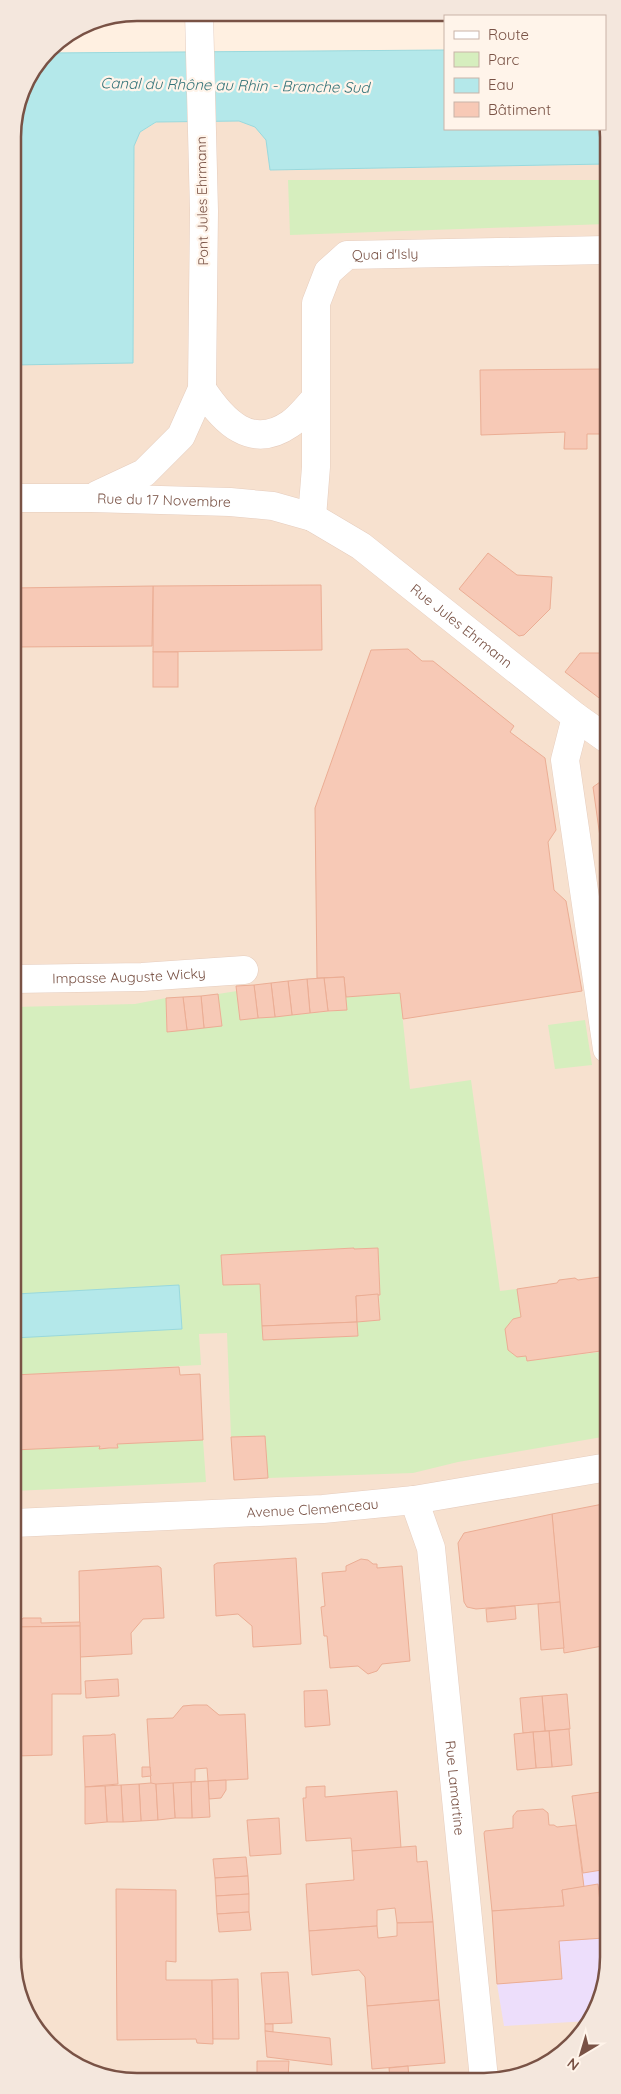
<svg xmlns="http://www.w3.org/2000/svg" width="621" height="2094" font-family="Quicksand,sans-serif">
  <rect width="100%" height="100%" fill="#fff0e1"/>
  <path fill="#f7e1cf" d="M239,121l17,6 10,13 4,30 336,-6 2,1801 -9,39 -22,35 -31,26 -38,14h-396l-63,-34 -34,-64 -2,-1616 120,-2 1,-217 6,-14 17,-10z"/>
  <path fill="#eddefb" d="M608,1869v96l-9,39 -10,17 -85,5 -7,-42 65,-5 -3,-38 45,-3 -20,-51 -1,-14z"/>
  <g fill="#d6eebe" fill-rule="evenodd">
    <path d="M288,180h318v44l-316,11z"/>
    <path d="M237,991l3,29 106,-10v-13l54,-4 10,96 61,-9 29,211 17,-2 4,28 -8,2 -8,10 3,20 9,8 9,-1 1,5 81,-10v85l-150,26 -45,11 -145,5 -3,-42 -34,1 -4,-104 -28,1 2,31 -187,10v-368l121,-3 31,-6 1,34 54,-6 -3,-32zM353,1248l1,1 24,-1 2,72 -23,2v14l-93,4 -4,-56 -37,1 -2,-30z"/>
    <path d="M585,1020l7,45 -37,4 -7,-44z"/>
    <path d="M203,1440l3,42 -192,9v-41l86,-4v3l17,-1v-4z"/>
  </g>
  <g fill="#b4e8ea" stroke="#99d9dd">
    <path d="M445,50v79h160v-19l1,54 -336,6 -4,-30 -11,-13 -16,-6 -83,1 -16,10 -6,14 -1,217 -120,2v-236l9,-40 24,-36z"/>
    <path d="M14,1269l2,25 163,-9 3,44 -168,9z"/>
  </g>
  <g fill="#f7c9b6" stroke="#ebad94">
    <path d="M606,369l1,65h-20v15h-23l1,-17 -84,3 -1,-65z"/>
    <path d="M607,538v87h-4z"/>
    <path d="M488,553l29,22 35,2 -2,32 -26,26 -5,1 -60,-47z"/>
    <path d="M321,585l1,65 -169,2v-66z"/>
    <path d="M153,586l-1,60 -139,1v-59z"/>
    <path d="M408,649l14,12h11l81,65 -4,6 35,26 11,72 -8,12 6,48 12,11 16,90 -179,28 -3,-26 -54,4 -2,-20 -27,1 -2,-170 56,-158z"/>
    <rect x="153" y="652" width="25" height="35"/>
    <path d="M580,653h27v51l-42,-32z"/>
    <path d="M607,777v110l-14,-100z"/>
    <path d="M344,977l3,33 -19,1 -4,-33z"/>
    <path d="M324,978l4,33 -18,2 -3,-34z"/>
    <path d="M307,979l3,34 -18,2 -4,-34z"/>
    <path d="M288,981l4,34 -17,2 -4,-34z"/>
    <path d="M271,983l4,34 -17,1 -4,-33z"/>
    <path d="M254,985l4,33 -18,2 -4,-34z"/>
    <path d="M218,994l4,32 -18,2 -3,-32z"/>
    <path d="M201,996l3,32 -17,2 -4,-33z"/>
    <path d="M183,997l4,33 -20,2 -1,-34z"/>
    <path d="M354,1248v1l24,-1 2,47 -24,1 1,26 -95,4 -2,-42 -37,1 -2,-30z"/>
    <path d="M607,1276l1,74 -81,11 -1,-5 -9,1 -9,-7 -3,-21 8,-10 8,-2 -4,-28 40,-6 2,-3 16,-2 3,2z"/>
    <path d="M378,1294l2,26 -23,2 -1,-26z"/>
    <path d="M357,1322l1,14 -95,4 -1,-14z"/>
    <path d="M179,1367l1,8 20,-1 3,66 -86,4 1,4h-9l-10,1 1,-3 -86,4v-75z"/>
    <path d="M265,1436l3,42 -34,2 -3,-43z"/>
    <path d="M608,1503v142l-44,8 -12,-139z"/>
    <path d="M552,1514l8,88 -84,7 -9,-2 -3,-5 -6,-59 6,-10z"/>
    <path d="M296,1558l5,86 -48,3 -1,-21 -14,-12 -22,2 -2,-51 3,-2z"/>
    <path d="M361,1559l7,1 5,4h4v4l25,-2 8,95 -28,3 -5,7 -9,3 -10,-8 -28,2 -3,-32h-3l-3,-29 4,-1 -3,-33 24,-2v-5z"/>
    <path d="M158,1566l3,2 3,50 -21,1 -12,14 1,21 -52,3 -1,-86z"/>
    <path d="M560,1602l4,46 -23,2 -3,-46z"/>
    <path d="M515,1606l1,13 -29,3 -1,-13z"/>
    <path d="M23,1618h18v5l39,-1v4l-61,1v-4z"/>
    <path d="M80,1626l1,68h-29v61l-37,1 -1,-129z"/>
    <path d="M118,1679l1,17 -33,2 -1,-17z"/>
    <path d="M327,1690l3,35 -25,2 -1,-36z"/>
    <path d="M567,1694l3,35 -25,2 -3,-35z"/>
    <path d="M542,1696l3,35 -22,2 -3,-35z"/>
    <path d="M194,1705h13l12,10 26,-1 3,65 -40,2 -1,-13 -12,1v13l-44,3 -4,-66 26,-1 10,-12z"/>
    <path d="M569,1729l3,36 -20,2 -3,-36z"/>
    <path d="M549,1731l3,36 -16,1 -3,-36z"/>
    <path d="M533,1732l3,36 -19,2 -3,-36z"/>
    <path d="M112,1734h3l3,50 -33,3 -2,-51 28,-1z"/>
    <path d="M142,1767h8l1,9 -9,1z"/>
    <path d="M226,1780v10l-5,8 -12,1 -1,-18z"/>
    <path d="M208,1781l2,36 -18,1 -1,-36z"/>
    <path d="M191,1782l1,36h-17l-2,-35z"/>
    <path d="M151,1783l5,1 2,36 -17,1 -2,-37z"/>
    <path d="M173,1783l2,35 -17,2 -2,-36z"/>
    <path d="M139,1784l2,37 -18,1 -2,-37z"/>
    <path d="M121,1785l2,37h-16l-2,-36z"/>
    <path d="M105,1786l2,36 -22,2v-37z"/>
    <path d="M325,1786v11l72,-6 4,57 -49,3 -1,-13 -45,3 -3,-43h3v-11z"/>
    <path d="M608,1791v78l-25,4 -11,-77z"/>
    <path d="M543,1809l5,4 1,12h5l3,2 19,-2 8,62 -22,3 2,16 -72,5 -8,-78 1,-2 28,-3v-12l4,-5z"/>
    <path d="M279,1818l2,36 -31,2 -3,-36z"/>
    <path d="M416,1846l1,16 10,-1 6,61 -36,1 -2,-15 -18,2v16l-68,5 -3,-47 48,-4 -2,-29z"/>
    <path d="M246,1857l2,19 -33,2 -2,-19z"/>
    <path d="M248,1876l1,18 -33,2 -1,-18z"/>
    <path d="M598,1884l6,54 -45,3 3,38 -65,5 -5,-73 72,-5 -2,-16z"/>
    <path d="M116,1889l60,1v72l-10,-1v19h46l1,64 -16,-1 -1,-4 -79,1z"/>
    <path d="M249,1894v18l-32,2 -1,-18z"/>
    <path d="M249,1912l2,18 -32,2 -2,-18z"/>
    <path d="M433,1922l6,78 -72,6 -2,-29 -6,-7 -47,5 -3,-44 68,-5 1,12 19,-2v-13z"/>
    <path d="M288,1972l4,51 -27,1 -4,-51z"/>
    <path d="M238,1979l1,60h-26l-1,-59z"/>
    <path d="M439,2000l6,63 -73,6 -5,-63z"/>
    <path d="M265,2024h8v8l-8,-1z"/>
    <path d="M265,2031l65,7 2,27 -65,-8z"/>
    <path d="M257,2061h32l-1,16h-31z"/>
    <path d="M408,2066l1,13h-19l-1,-11z"/>
    <path d="M158,2075v4h-46l-6,-3z"/>
    <rect x="257" y="2077" width="31" height="2"/>
  </g>
  <g fill="none" stroke-linecap="round" stroke-linejoin="round">
    <defs>
      <g id="minor">
        <path d="M202,389c21,32 49,62 88,35 9,-6 17,-17 25,-25"/>
        <path d="M97,495l47,-22 37,-37 21,-47 2,-178 -5,-198"/>
        <path id="s1" d="M13,498h78l139,4 43,4 39,11 49,29 215,171 31,22"/>
        <path id="s2" d="M312,517l4,-50v-164l12,-31 19,-17 259,-5"/>
        <path d="M576,717l-11,43 42,289"/>
        <path id="s3" d="M14,979l128,-2 102,-7"/>
        <path id="s4" d="M414,1500l17,48 53,531"/>
        <path id="s5" d="M14,1523l309,-14 91,-9 194,-33"/>
      </g>
    </defs>
    <use href="#minor" stroke="#e6cdbe" stroke-width="29"/>
    <use href="#minor" stroke="#fff" stroke-width="28"/>
  </g>
  <g text-anchor="middle" dominant-baseline="central" stroke-width="4.5" stroke-linejoin="round" paint-order="stroke">
    <g font-size="14" fill="#795245" stroke="#fff4ea">
      <text transform="translate(202 201) rotate(-91)">Pont Jules Ehrmann</text>
      <text stroke="none"><textPath href="#s2" startOffset="311">Quai d'Isly</textPath></text>
      <text stroke="none"><textPath href="#s1" startOffset="151">Rue du 17 Novembre</textPath></text>
      <text stroke="none"><textPath href="#s1" startOffset="486">Rue Jules Ehrmann</textPath></text>
      <text stroke="none"><textPath href="#s3" startOffset="115">Impasse Auguste Wicky</textPath></text>
      <text stroke="none"><textPath href="#s5" startOffset="299">Avenue Clemenceau</textPath></text>
      <text stroke="none"><textPath href="#s4" startOffset="292">Rue Lamartine</textPath></text>
    </g>
    <g font-size="15" font-style="italic" fill="#357479" stroke="#fff4ea">
      <text transform="translate(235 85) rotate(1)">Canal du Rhône au Rhin - Branche Sud</text>
    </g>
  </g>
  <path d="M0 0H621V2094H0ZM137 21H484A116 116 0 0 1 600 137V1957A116 116 0 0 1 484 2073H137A116 116 0 0 1 21 1957V137A116 116 0 0 1 137 21Z" fill="#f4e7dd" fill-rule="evenodd"/>
  <path fill="none" stroke="#795245" stroke-width="2.5" d="M137 21H484A116 116 0 0 1 600 137V1957A116 116 0 0 1 484 2073H137A116 116 0 0 1 21 1957V137A116 116 0 0 1 137 21Z"/>
  <rect x="444" y="15" width="162" height="115" fill="#fff4ea" stroke="#c9b3a8"/>
  <rect x="454" y="31" width="25" height="8" fill="#ffffff" stroke="#c9b3a8"/>
  <text x="488" y="40" font-size="15" fill="#795245">Route</text>
  <rect x="454" y="52" width="25" height="15" fill="#d6eebe" stroke="#c9b3a8"/>
  <text x="488" y="65" font-size="15" fill="#795245">Parc</text>
  <rect x="454" y="78" width="25" height="15" fill="#b4e8ea" stroke="#c9b3a8"/>
  <text x="488" y="90" font-size="15" fill="#795245">Eau</text>
  <rect x="454" y="102" width="25" height="15" fill="#f7c9b6" stroke="#c9b3a8"/>
  <text x="488" y="115" font-size="15" fill="#795245">Bâtiment</text>
  <g transform="translate(581 2054) rotate(218)" stroke="#fff4ea" stroke-width="4" paint-order="stroke">
  <path d="M0-4L9 19L0 12L-9 19Z" fill="#795245"/>
  <text y="-8" font-size="14" font-weight="bold" text-anchor="middle" fill="#795245">N</text>
  </g>
</svg>
